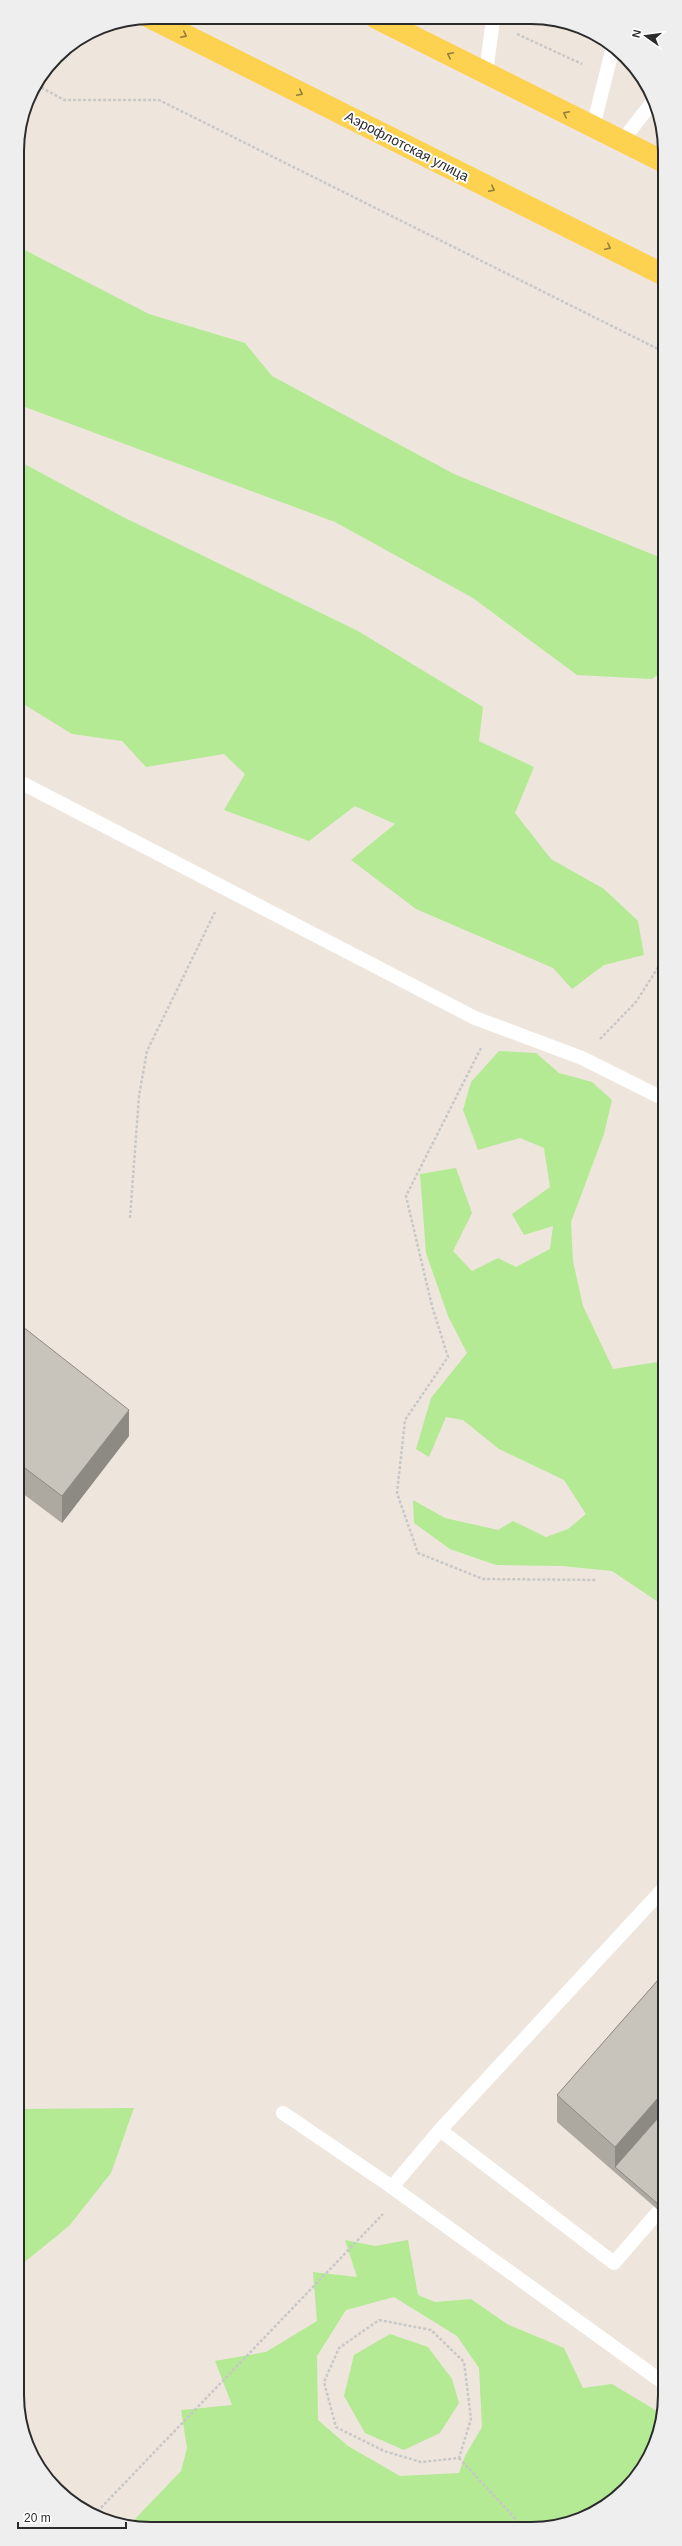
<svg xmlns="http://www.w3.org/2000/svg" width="682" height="2546" font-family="Arial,sans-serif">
  <rect width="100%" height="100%" fill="#eee6dc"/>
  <g fill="#b3ea93" fill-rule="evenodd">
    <path d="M17,246l132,68 96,29 27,33 182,98 210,85v111l-12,9 -75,-4 -104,-77 -138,-76 -318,-118z"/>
    <path d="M17,460l106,57 235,114 125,76 -4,34 55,26 -19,46 36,46 53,30 34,32 6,34 -40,10 -32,24 -19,-21 -137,-59 -65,-49 44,-36 -40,-18 -46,35 -85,-31 21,-36 -21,-20 -78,13 -24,-26 -50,-7 -55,-34z"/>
    <path d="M499,1051l37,2 23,20 33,9 20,18 -8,34 -33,88 2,39 10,45 30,63 51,-8v245l-52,-35 -50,-5 -66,-1 -46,-16 -36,-26 -1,-23 32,18 53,12 15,-9 33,16 22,-8 18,-15 -22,-34 -65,-31 -36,-29 -17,-3 -17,40 -13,-8 15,-51 36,-45 -19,-37 -22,-63 -6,-79 36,-6 16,45 -19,38 19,20 26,-13 18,9 34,-18 3,-23 -29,9 -12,-21 38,-27 -6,-39 -24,-10 -42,12 -15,-40 8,-28z"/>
    <path d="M134,2108l-23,65 -42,53 -48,39 -3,9v-165z"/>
    <path d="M345,2240l30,6 33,-6 10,55 17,7 36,-3 36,25 57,24 19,40 29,-4 50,30 -7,32 -23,38 -34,27 -49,17 -428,-3 13,-5 47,-49 6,-23 -6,-38 51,-5 -17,-44 51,-9 51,-31 -4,-49 44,5zM394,2297l63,39 22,32 3,59 -17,29 -6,17 -59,3 -52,-30 -30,-26 -1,-64 29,-46z"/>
    <path d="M390,2334l38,13 24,32 7,24 -19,30 -36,17 -39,-17 -21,-37 10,-41z"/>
  </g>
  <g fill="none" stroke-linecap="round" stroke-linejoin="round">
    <g stroke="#c8c8c8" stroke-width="2.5" stroke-dasharray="3 2" stroke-linecap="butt">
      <path d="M517,34l65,30"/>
      <path d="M37,85l27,15h95l505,252"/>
      <path d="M600,1039l36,-37 28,-44"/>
      <path d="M481,1048l-75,148 26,110 16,51 -43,63 -8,73 21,60 65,26 114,1"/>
      <path d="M130,1218l9,-122 8,-45 68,-139"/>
      <path d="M379,2320l52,10 33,32 7,57 -12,39 -38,4 -37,-11 -48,-24 -12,-45 15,-34z"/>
      <path d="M459,2458l65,70"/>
      <path d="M94,2515l289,-301"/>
    </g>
    <g stroke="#fff" stroke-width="14">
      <path d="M486,73l7,-54"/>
      <path d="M593,127l20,-80"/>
      <path d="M622,141l32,-41"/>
      <path d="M18,781l457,237 107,40 82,41"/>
      <path d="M283,2113l109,74 273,197"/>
      <path d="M440,2130l174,133 51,-59"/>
      <path d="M392,2187l48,-57 225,-243"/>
    </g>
    <g stroke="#fed251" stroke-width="22">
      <path d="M149,17l515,258"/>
      <path d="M376,18l288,144"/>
    </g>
  </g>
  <g fill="#ada9a1">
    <path d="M18,1323l111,113 -67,87 -44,-33z"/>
    <path d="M665,1972v244l-108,-94v-27z"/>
  </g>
  <g fill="#8d8983">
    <path d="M129,1410v26l-67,87v-27z"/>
    <path d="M665,2090v27l-50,50v-20z"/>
  </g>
  <g fill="#c9c4bb" stroke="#8d8983">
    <path d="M18,1323l111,87 -67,86 -44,-33z"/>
    <path d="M665,1972v118l-50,57 -58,-52z"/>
    <path d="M665,2110v100l-50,-43z"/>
  </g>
  <defs><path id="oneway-chevron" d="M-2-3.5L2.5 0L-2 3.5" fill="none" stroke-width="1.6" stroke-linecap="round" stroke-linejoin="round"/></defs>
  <g stroke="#947e3e">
    <use href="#oneway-chevron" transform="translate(184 35) rotate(27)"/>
    <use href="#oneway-chevron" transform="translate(450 55) rotate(-153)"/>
    <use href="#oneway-chevron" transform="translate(300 93) rotate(27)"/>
    <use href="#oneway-chevron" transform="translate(566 114) rotate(-153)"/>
    <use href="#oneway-chevron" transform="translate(492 189) rotate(27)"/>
    <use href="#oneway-chevron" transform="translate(608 247) rotate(27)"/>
  </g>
  <g text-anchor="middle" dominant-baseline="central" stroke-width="4" stroke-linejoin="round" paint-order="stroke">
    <g font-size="14" fill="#2b2b2b" stroke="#fff">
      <text transform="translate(407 146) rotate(27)">Аэрофлотская улица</text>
    </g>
  </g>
  <path d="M0 0H682V2546H0ZM151 24H531A127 127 0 0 1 658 151V2395A127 127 0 0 1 531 2522H151A127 127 0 0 1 24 2395V151A127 127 0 0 1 151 24Z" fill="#eee" fill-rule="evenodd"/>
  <path fill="none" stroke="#2b2b2b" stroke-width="2" d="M151 24H531A127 127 0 0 1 658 151V2395A127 127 0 0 1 531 2522H151A127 127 0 0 1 24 2395V151A127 127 0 0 1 151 24Z"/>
  <g transform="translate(646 36) rotate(284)" stroke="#ffffff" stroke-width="3" paint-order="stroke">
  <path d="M0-3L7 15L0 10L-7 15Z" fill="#2b2b2b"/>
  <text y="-6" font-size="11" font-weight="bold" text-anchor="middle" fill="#2b2b2b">N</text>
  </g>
  <path d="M18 2522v6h108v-6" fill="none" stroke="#2b2b2b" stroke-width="2"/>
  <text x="24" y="2522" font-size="12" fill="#2b2b2b" stroke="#ffffff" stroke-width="3" paint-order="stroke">20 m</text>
</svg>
